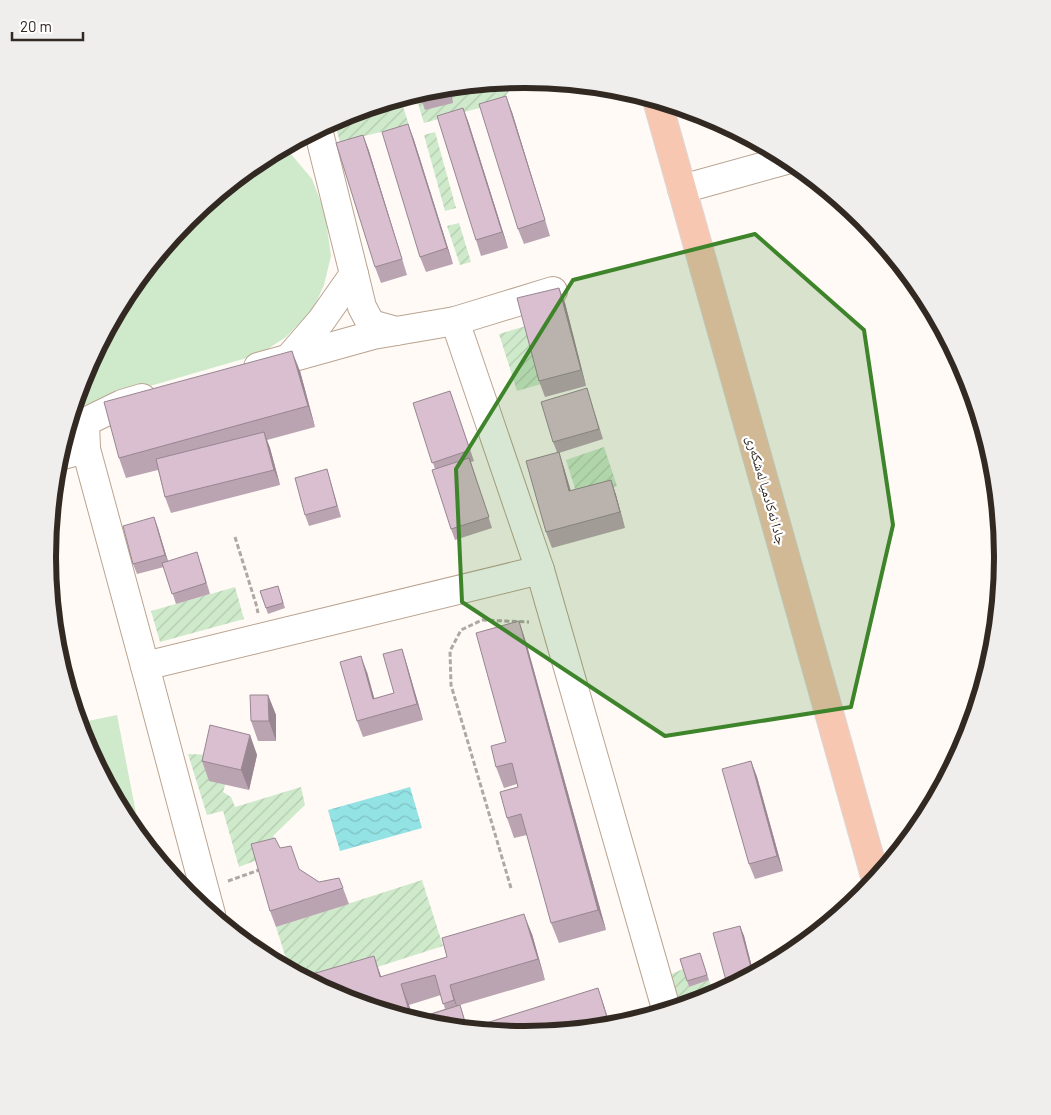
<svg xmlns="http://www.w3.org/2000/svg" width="1051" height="1115" font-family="Barlow,'Noto Naskh Arabic',sans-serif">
  <defs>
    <pattern id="garden-furrows" width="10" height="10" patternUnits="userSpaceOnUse" patternTransform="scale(1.25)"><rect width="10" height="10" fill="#cfeacb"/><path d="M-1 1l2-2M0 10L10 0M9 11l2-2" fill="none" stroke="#b2c9ae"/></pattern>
    <pattern id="water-waves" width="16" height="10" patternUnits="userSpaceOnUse" patternTransform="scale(1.25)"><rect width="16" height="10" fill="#93e2e4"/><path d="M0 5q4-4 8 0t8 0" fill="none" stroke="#7fc2c3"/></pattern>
  </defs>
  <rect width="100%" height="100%" fill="#fffaf6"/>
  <g fill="url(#garden-furrows)">
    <path d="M517,80l-16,22 -77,21 -9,-29 18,-5z"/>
    <path d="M400,98l9,27 -69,17 -6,-21 9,-5z"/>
    <path d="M435,132l21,76 -11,3 -21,-76z"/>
    <path d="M459,223l12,39 -11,3 -13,-39z"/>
    <path d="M526,326l15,58 -24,7 -18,-57z"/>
    <path d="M604,447l13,39 -39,12 -12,-38z"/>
    <path d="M235,587l9,32 -84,23 -9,-31z"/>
    <path d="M188,754l28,1 9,30 -2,7 8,5 4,10 66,-20 4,18 -32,31 8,17 -24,7 -18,7 -16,-56 -16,4z"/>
    <path d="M422,880l21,66 -125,40 -28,-15 -14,-44z"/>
    <path d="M683,969l6,18 20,-7 5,16 -6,3 -41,13 -9,-32z"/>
  </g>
  <g fill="#cfeacb">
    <path d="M285,147l27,32 13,34 6,43 -7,29 -11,24 -27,28 -26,17 -186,54 10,-34 44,-82 60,-73 72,-59z"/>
    <path d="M117,715l19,98 -12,3 -40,-76 -6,-17z"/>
  </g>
  <path fill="url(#water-waves)" d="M410,787l12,41 -82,23 -12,-41z"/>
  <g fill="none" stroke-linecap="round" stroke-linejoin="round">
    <defs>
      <g id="minor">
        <path d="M682,189l108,-30"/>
        <path d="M354,274l8,33 9,17 25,7"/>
        <path d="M455,321l85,249 127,442"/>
        <path d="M288,359l33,-38 33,-47 -36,-145"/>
        <path d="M258,367l115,-32 82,-14 98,-30"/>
        <path d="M142,398l-20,6 -37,18 1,27 63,232 62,233"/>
        <path d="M59,456l27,-7"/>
        <path d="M145,666l395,-96"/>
      </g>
      <path id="major" d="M657,100l219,780"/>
    </defs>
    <use href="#minor" stroke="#baa491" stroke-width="30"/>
    <use href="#major" stroke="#dad8d7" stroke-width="30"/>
    <g stroke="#afa8a3" stroke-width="3" stroke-dasharray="5 2.5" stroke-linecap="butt">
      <path d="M235,537l21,67 2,9"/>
      <path d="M228,881l31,-11"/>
      <path d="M511,888l-60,-203 -1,-34 11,-21 21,-10 47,2"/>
    </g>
    <use href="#minor" stroke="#fff" stroke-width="28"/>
    <use href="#major" stroke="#f8c7b2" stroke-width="28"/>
  </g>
  <g fill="#bba4b2" fill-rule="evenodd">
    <path d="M449,87l4,16 -28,7 -4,-11 12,-10z"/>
    <path d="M463,108l6,16 39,124 -27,8 -5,-16z"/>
    <path d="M512,112l38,124 -26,8 -6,-15z"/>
    <path d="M408,124l6,16 39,124 -27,8 -6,-15z"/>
    <path d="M363,135l6,16 38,124 -26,8 -6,-16z"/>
    <path d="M559,288l6,15 21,83 -41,11 -6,-16z"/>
    <path d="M300,371l15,56 -48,13 3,8 10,37 -109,28 -6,-16 -7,-27 -32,8 -7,-20z"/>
    <path d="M587,388l16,51 -44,14 5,15 7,23 40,-11 5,15 9,33 -73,20 -6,-16 11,-80 -4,-10z"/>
    <path d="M450,391l24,70 -3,1 21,66 -37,12 -4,-11 -16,-60 -22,-66z"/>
    <path d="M327,469l14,48 -32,9 -4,-11z"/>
    <path d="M154,517l14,44 33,2 9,31 -34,10 -12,-37 -27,7 -4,-10z"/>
    <path d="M278,586l7,22 -17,6 -8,-23z"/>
    <path d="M526,642l80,288 -47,13 -8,-20 -24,-88 -13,3 -7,-20 11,-31 -1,-3 -13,4 -8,-21 10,-25z"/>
    <path d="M402,649l5,16 16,55 -60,17 -6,-16 10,-49 7,27 20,-6z"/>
    <path d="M268,695l8,20v26h-18l-7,-20z"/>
    <path d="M250,735l7,20 -8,35 -40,-9 -7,-20z"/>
    <path d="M751,761l6,16 26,94 -28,8 -6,-15z"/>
    <path d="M280,848l19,21 20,13 24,6 6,16 -73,23 -6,-16z"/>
    <path d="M740,926l4,10 10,39 -25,13 -2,-4z"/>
    <path d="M532,934l13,46 -85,25 8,24 130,-41 7,21 -80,27 -93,-10 -90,-27 40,-22zM441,995l4,14 -32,10 -4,-14z"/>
    <path d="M700,953l9,27 -20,7 -9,-28z"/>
  </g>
  <g fill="#988691">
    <path d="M448,87h1l4,16 -4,-11z"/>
    <path d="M506,96l6,16 38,124 -5,-16z"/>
    <path d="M463,108l6,16 39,124 -6,-16z"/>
    <path d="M408,124l6,16 39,124 -6,-16z"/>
    <path d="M363,135l6,16 38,124 -5,-16z"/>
    <path d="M559,288l6,15 21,83 -5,-16z"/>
    <path d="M292,351l8,20 15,56 -7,-21z"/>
    <path d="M264,432l6,16 10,37 -6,-15z"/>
    <path d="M559,452l5,16 11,39 -6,-16z"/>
    <path d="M611,480l5,15 9,33 -5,-16z"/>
    <path d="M154,517l4,11 11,37 -4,-10z"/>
    <path d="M519,621l7,21 80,288 -8,-20z"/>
    <path d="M402,649l5,16 16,55 -6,-16z"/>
    <path d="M361,656l6,16 12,43 -6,-16z"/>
    <path d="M268,695l8,20v26l-7,-20z"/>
    <path d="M250,735l7,20 -8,35 -8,-20z"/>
    <path d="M751,761l6,16 26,94 -6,-15z"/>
    <path d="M524,914l8,20 13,46 -7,-21z"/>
    <path d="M740,926l4,10 10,39h-1z"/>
    <path d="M374,956l7,20 7,22 -8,-21z"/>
    <path d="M401,984l8,21 5,16 -1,-1z"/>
    <path d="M450,985l12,36 -8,-21z"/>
    <path d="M598,988l13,39h-1z"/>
  </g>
  <g fill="#d9bfcf" stroke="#988691">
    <path d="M448,87l1,5 -28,7 -2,-6 14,-4z"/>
    <path d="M506,96l39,124 -27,9 -39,-125z"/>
    <path d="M463,108l39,124 -26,8 -39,-124z"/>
    <path d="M408,124l39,124 -27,9 -38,-125z"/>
    <path d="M363,135l39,124 -27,8 -39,-124z"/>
    <path d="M559,288l22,82 -42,11 -22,-83z"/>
    <path d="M292,351l16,55 -189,52 -15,-56z"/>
    <path d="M587,388l12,41 -46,13 -12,-40z"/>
    <path d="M450,391l20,59 -38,13 -19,-60z"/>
    <path d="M264,432l10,38 -109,27 -9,-38z"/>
    <path d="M559,452l10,39 42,-11 9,32 -74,20 -20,-71z"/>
    <path d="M469,458l20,59 -38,12 -19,-59z"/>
    <path d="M327,469l10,37 -32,9 -10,-37z"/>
    <path d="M154,517l11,38 -32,9 -10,-38z"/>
    <path d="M197,552l9,31 -34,11 -10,-31z"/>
    <path d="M278,586l5,17 -17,5 -6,-17z"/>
    <path d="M519,621l79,289 -47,13 -30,-109 -14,4 -7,-26 18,-5 -6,-24 -16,4 -5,-21 15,-4 -30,-109z"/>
    <path d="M402,649l15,55 -60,17 -17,-59 21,-6 12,43 21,-6 -11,-39z"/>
    <path d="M250,695h18l1,26h-18z"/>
    <path d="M210,725l40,10 -9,35 -39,-9z"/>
    <path d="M751,761l26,95 -28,8 -27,-95z"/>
    <path d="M275,838l5,10 11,-2 8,23 20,13 20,-4 4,10 -73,23 -19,-67z"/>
    <path d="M524,914l14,45 -88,26 4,15 -11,4 -8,-29 -34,9 10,33 -5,1 -64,-19 -40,-22 72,-21 6,21 67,-20 -5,-19z"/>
    <path d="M740,926l13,49 -7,4 -19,5 -14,-51z"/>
    <path d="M700,953l7,22 -20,6 -7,-22z"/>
    <path d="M598,988l12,39 -85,9 -93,-10 -20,-6 48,-15 7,24z"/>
  </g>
  <path fill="#3e842a" fill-opacity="0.2" stroke="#3e842a" stroke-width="4" stroke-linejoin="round" d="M755,234l109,96 29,195 -42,182 -186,29 -203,-134 -6,-133 117,-189z"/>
  <g text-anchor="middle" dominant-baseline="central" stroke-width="4.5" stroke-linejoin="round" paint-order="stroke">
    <g font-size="14" fill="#322922" stroke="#fff">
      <text transform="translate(767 490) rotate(74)">جادا ئه‌كادميا له‌شكه‌رى</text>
    </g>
  </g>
  <path d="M0 0H1051V1115H0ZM56 557a469 469 0 1 1 938 0a469 469 0 1 1-938 0Z" fill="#efeeed" fill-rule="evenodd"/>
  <path fill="none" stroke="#322922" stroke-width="6" d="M56 557a469 469 0 1 1 938 0a469 469 0 1 1-938 0Z"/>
  <path d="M12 32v8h71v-8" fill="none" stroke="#322922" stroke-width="2.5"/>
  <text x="20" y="32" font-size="15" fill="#322922" stroke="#ffffff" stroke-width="4" paint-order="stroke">20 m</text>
</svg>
